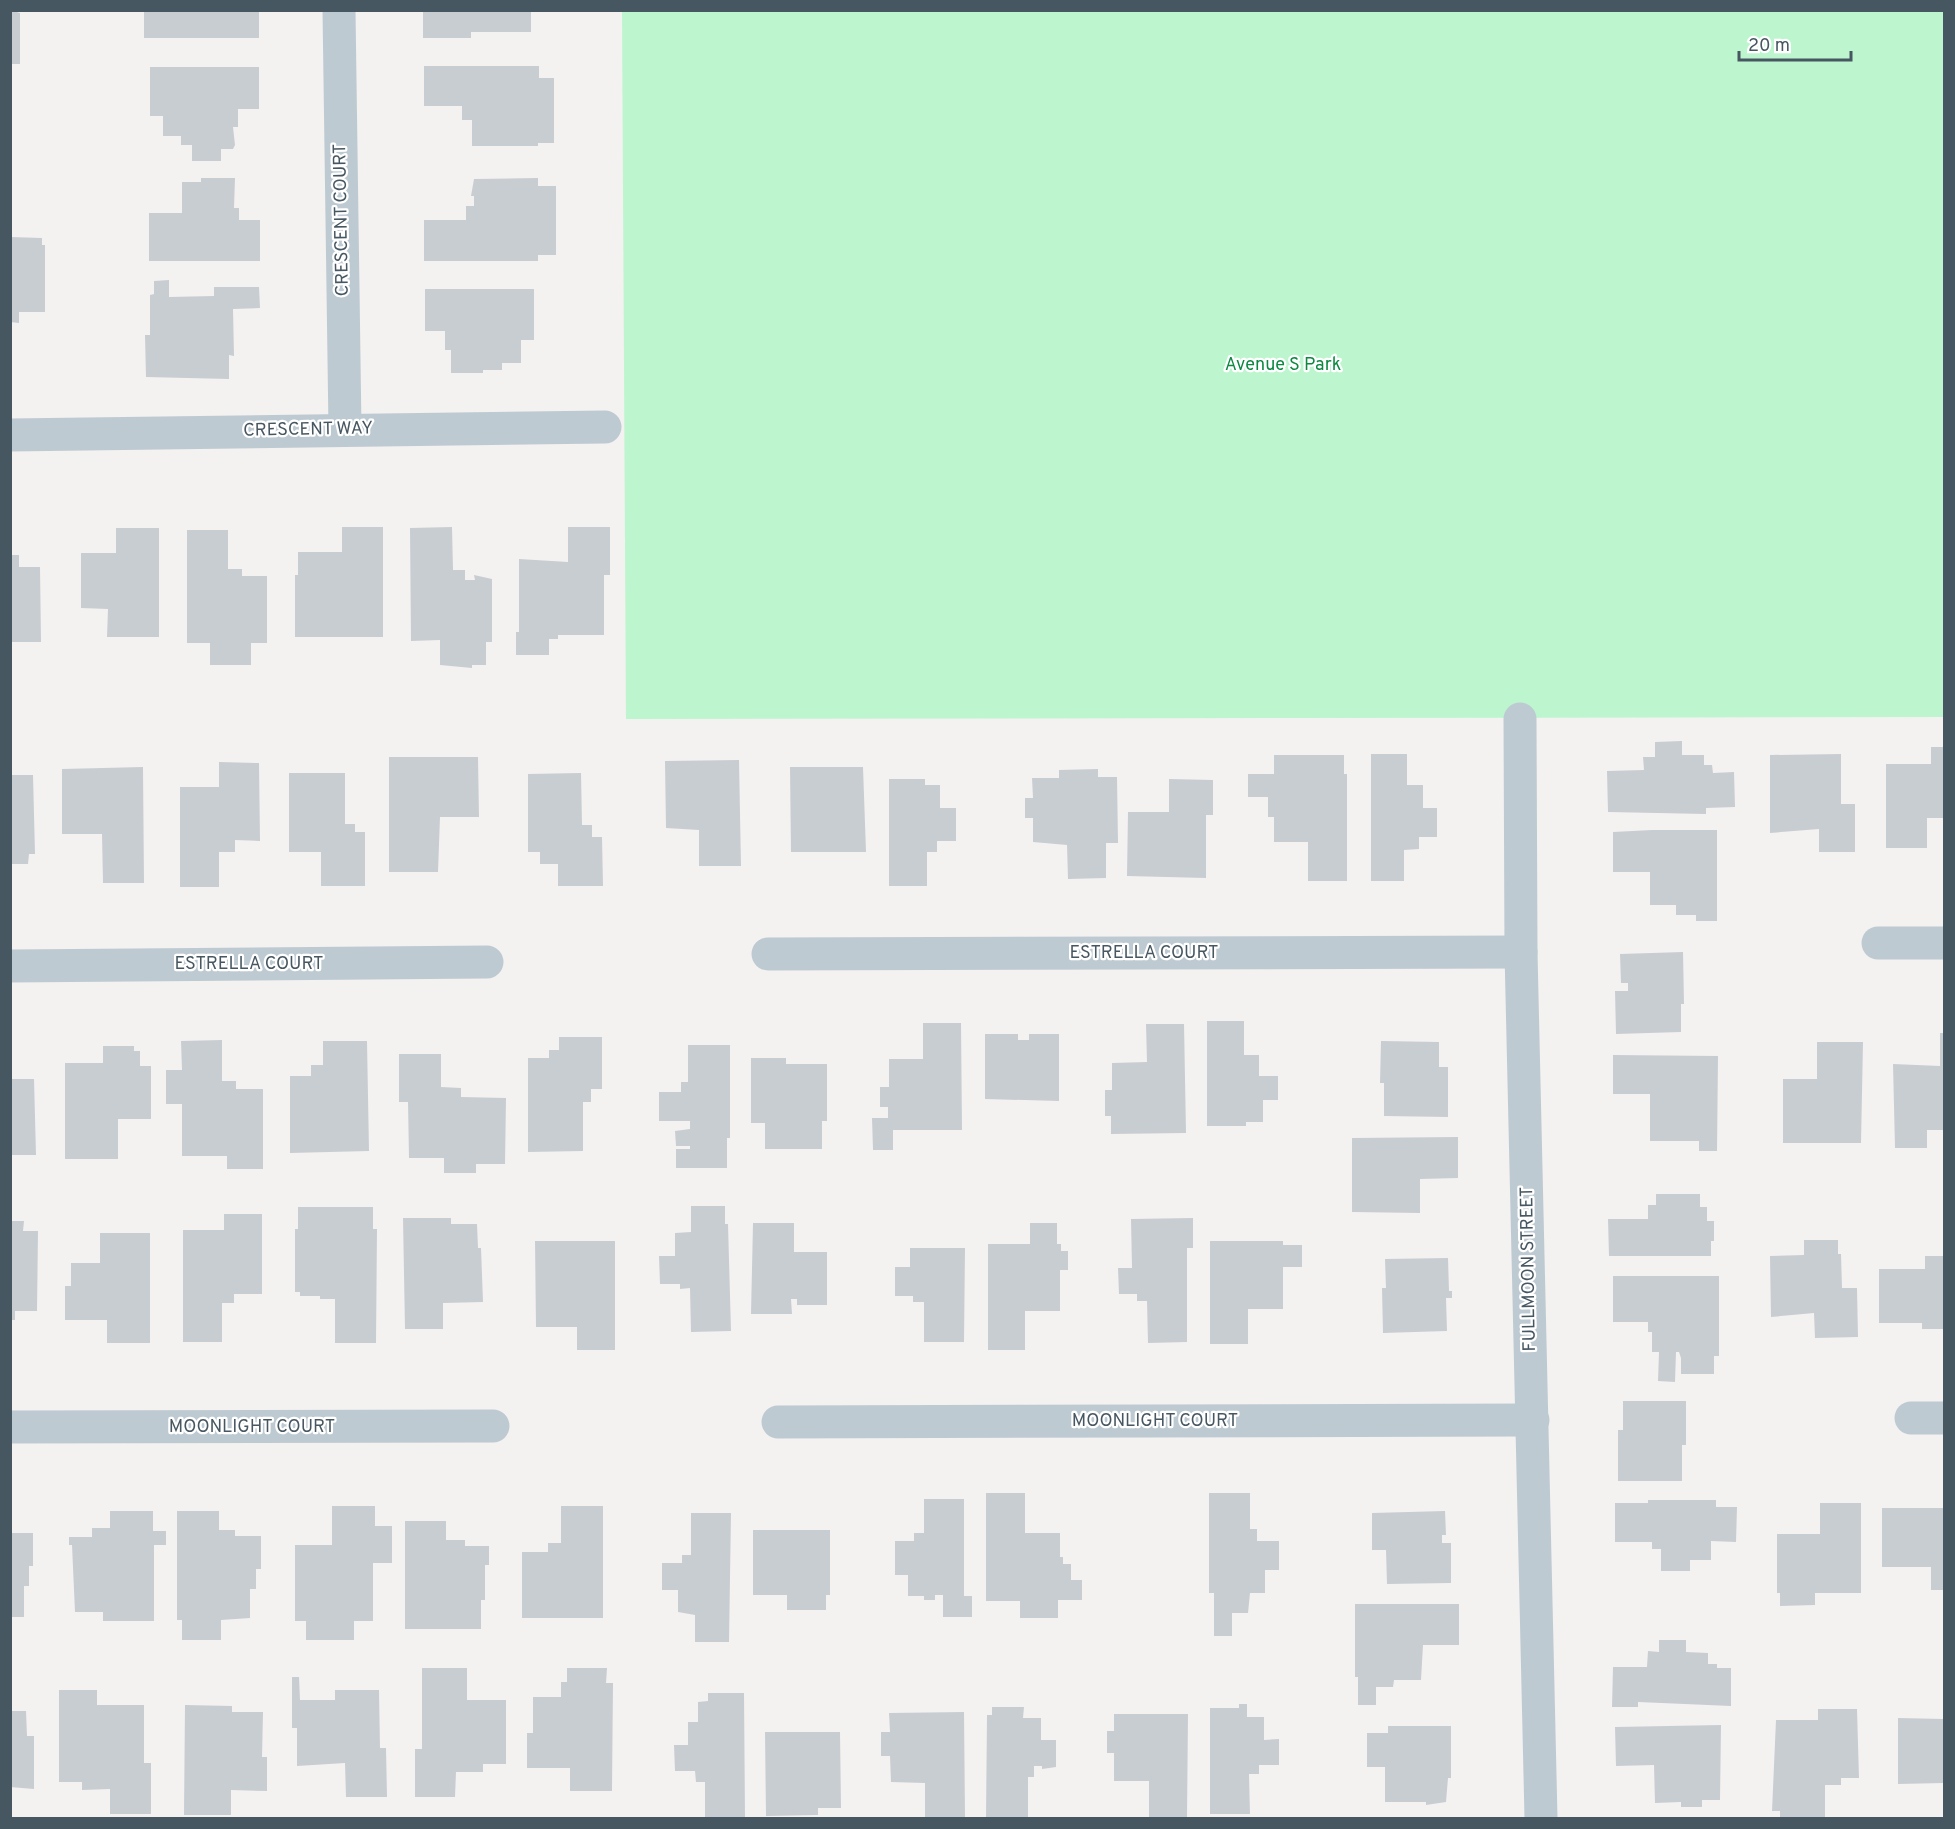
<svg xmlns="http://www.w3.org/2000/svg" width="1955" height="1829" font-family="Overpass,sans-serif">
  <rect width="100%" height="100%" fill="#f4f1f1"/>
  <path fill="#bcf5ce" d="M622,11h1322v706l-1318,2z"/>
  <g fill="#c8cdd2">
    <path d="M10,10l10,3v51h-10z"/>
    <rect x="144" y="10" width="115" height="28"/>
    <path d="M423,10h108v22h-60v6h-48z"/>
    <path d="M424,66h115v12h15v65h-16v3h-66v-26h-10v-14h-38z"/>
    <path d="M150,67h109v42h-21v18h-5l2,18 -2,4h-12v12h-29v-16h-11v-9h-18v-20h-13z"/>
    <path d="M201,178h34l-1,30h5v12h21v41h-111v-48h33v-31h19z"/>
    <path d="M538,178v8h18v69h-18v6h-114v-41h42v-14h8v-10h-3l3,-17z"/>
    <path d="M10,237l32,1v7h3v67h-26v11l-9,-1z"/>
    <path d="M169,280v17l45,-1v-9h45l1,21 -27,1 1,47 -5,-1v24l-83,-2 -1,-42h5v-40l4,-1v-13z"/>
    <path d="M425,289h109v51h-13v23h-19v7h-19v3h-32v-23h-6v-19h-20z"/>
    <path d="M342,527h41v110h-88v-62h3v-23h44z"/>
    <path d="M452,527l1,43h12v10h10l-1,-5 18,4v63h-6v23h-14v3l-32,-3v-25l-29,1 -1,-113z"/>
    <path d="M568,527h42v48h-6v60h-46v4h-9v16h-33v-23h3v-73l49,3z"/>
    <path d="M116,528h43v109h-52l1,-28 -27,-1v-55h35z"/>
    <path d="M187,530h41v39h14v7h25v67h-16v22h-41v-22h-23z"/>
    <path d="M10,555h9v12h21l1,75h-31z"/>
    <path d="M1682,741v14h22v10h8l1,8 21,-1 1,35 -29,1v6l-98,-2 -1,-41 37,-1 -1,-13h12v-15z"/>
    <path d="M1931,747h13v71h-17v30h-41v-84h45z"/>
    <path d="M1371,754h36v31h16v23h14v29h-18v12l-15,1v31h-33z"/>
    <path d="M1841,754v50h14v48h-36v-23l-49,4v-78z"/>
    <path d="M1274,755h70v19h3v107h-39v-39h-34v-25h-6v-20h-20v-23h26z"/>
    <path d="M389,757h89l1,60h-39l-2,55h-49z"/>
    <path d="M739,760l2,106h-42v-36l-33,-2 -1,-67z"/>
    <path d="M219,762l40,1 1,78 -25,-1v12h-16v35h-39v-100h39z"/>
    <path d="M143,767l1,116h-41l-1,-49h-40v-65z"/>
    <path d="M790,767h73l3,85h-75z"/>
    <path d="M1098,769v8h19l1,66h-12v35l-38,1 -1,-34 -34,-3v-24h-8v-20h8l-1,-20h27v-8z"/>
    <path d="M289,773h56v51h10v8h10v54h-44v-34h-32z"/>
    <path d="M581,773l1,52h10v12h10l1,49h-45v-22h-18v-12h-12v-78z"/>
    <path d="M10,775h23l2,79h-6l-1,10h-18z"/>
    <path d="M889,779h36v6h15v23h16v33h-19v11h-10v34h-38z"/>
    <path d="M1169,779l44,1v35h-7v63l-79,-2 1,-64h41z"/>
    <path d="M1652,830h65v91h-21v-6h-20v-10h-26v-33h-37v-40z"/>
    <path d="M1683,952l1,52h-3v28l-65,2 -1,-43h13v-8h-7l-1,-29z"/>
    <path d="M1207,1021h37v34h15v21h19v24h-15v22h-17v4h-39z"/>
    <path d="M923,1023h38l1,107h-69v20h-20l-1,-32h16v-11h-8v-20h9v-28h34z"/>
    <path d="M1146,1024h38l2,109 -75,1v-18h-6v-26h7v-27l35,-1z"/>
    <path d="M1940,1033h4v97h-17v18h-32l-2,-84 47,2z"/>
    <path d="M985,1034h33v6h11v-6h30v67l-74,-2z"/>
    <path d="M559,1037h43v52h-11v13h-8v49l-55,1v-94h21v-8h10z"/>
    <path d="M222,1040v41h14v8h27v80h-36v-13h-45v-52h-16v-34h16l-1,-29z"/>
    <path d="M323,1041h44l2,110 -79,2v-77h21v-11h12z"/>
    <path d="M1381,1041l58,1v25h9v50l-64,-1v-33h-4z"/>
    <path d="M1817,1042h46l-2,101h-78v-64h34z"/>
    <path d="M688,1045h42v93h-3v30h-51v-19h14v-3h-14l-1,-15 15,-2v-8h-31v-29h22v-10h7z"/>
    <path d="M103,1046h31v5h6v15h11v53h-33v40h-53v-96h38z"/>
    <path d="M399,1054h42v33l20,1v9l45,1 -1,66h-29v9h-32v-15h-35l-1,-56h-9z"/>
    <path d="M1613,1055l105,1 -1,95h-18v-10h-49v-47h-37z"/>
    <path d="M751,1058h35v6h41v57h-5v28h-57v-26h-14z"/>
    <path d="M10,1079h24l2,76h-26z"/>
    <path d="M1458,1137v41l-38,1v34l-68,-1v-74z"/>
    <path d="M1656,1194h44v13h7v14h7v20h-3v15h-102l-1,-37h40v-14h8z"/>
    <path d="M691,1206h34v18h3l3,107 -40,1 -1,-44 -10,1v-5h-20l-1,-28h16v-23l16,-1z"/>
    <path d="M298,1207h75v22h4l-1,114h-41v-44h-15v-3h-20v-4h-5v-63h3z"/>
    <path d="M224,1214h38v80h-28v9h-12v39h-39v-112h41z"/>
    <path d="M403,1218h48v6h26l1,24h3l2,54 -40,1v26h-38z"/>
    <path d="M1193,1218v30h-6v94l-39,1 -1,-42h-10v-7h-18l-1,-26h14l-1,-49z"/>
    <path d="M10,1221h14l-1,10h15l-1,80h-22v9h-5z"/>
    <path d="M753,1223h41v29h33v53h-30v-6h-6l1,15h-41z"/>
    <path d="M1030,1223h27v21h4v7h7v19h-8v41h-35v39h-37v-106h42z"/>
    <path d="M100,1233h50v110h-43v-23h-42v-34h6v-23h29z"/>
    <path d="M1804,1240h34v14h3l1,34h15l1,49 -43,1 -1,-25 -43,4 -1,-61 34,-1z"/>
    <path d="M535,1241h80v109h-38v-23h-41z"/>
    <path d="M1210,1241h73v4h19v22h-19v42h-35v35h-38z"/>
    <path d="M910,1248h55l-1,94h-40v-40h-11v-6h-18v-29h15z"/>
    <path d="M1925,1256h19v73h-22v-6h-43v-54h46z"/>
    <path d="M1448,1258l1,33h3v7h-6l1,33 -64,2 -1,-45h4l-1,-29z"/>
    <path d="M1613,1276h106v80h-5v18h-33v-16l-2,-6h-3l-1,30 -17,-1 1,-29h-7v-20h-4v-10h-35z"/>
    <path d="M1623,1401h63v44h-4v36h-64v-51h5z"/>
    <path d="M986,1493h39v40h35v24h3v7h8v16h11v20h-24v18h-38v-17h-34z"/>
    <path d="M1209,1493h41v36h7v12h22v29h-14v23h-15l-2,20h-16v23h-18v-43h-5z"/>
    <path d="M924,1499h40v97h8v21h-29v-22h-8v5h-11v-4h-16v-21h-13v-34h19v-8h10z"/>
    <path d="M1648,1500h68v7h21l-1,35 -25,-1v19h-21v11h-29v-22h-9v-7h-37v-39h33z"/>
    <path d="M1820,1503h41v90h-46v12l-35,1v-13h-3v-59h43z"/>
    <path d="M332,1506h43v20h17v37h-19v58h-19v19h-48v-19h-11v-76h37z"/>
    <path d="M561,1506h42v112h-81v-66h26v-9h13z"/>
    <path d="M1882,1508h62v82h-13v-23h-49z"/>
    <path d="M110,1511h43v20h13v14h-12v76h-51v-9h-28l-3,-67h-3v-8h23v-9h18z"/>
    <path d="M177,1511h42v19h16v6h26v33h-5v20h-6v29l-29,2v20h-39v-20h-5z"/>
    <path d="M1445,1511l1,24h-4v8h9v40l-64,1 -1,-34h-14v-37z"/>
    <path d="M691,1513h40l-2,129h-34v-27l-17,-3v-22h-16v-27h20v-8h9z"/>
    <path d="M405,1521h41v19h19v6h24v19h-4v35h-4v29h-76z"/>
    <path d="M753,1530h77v65h-4v15h-39v-15h-34z"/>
    <path d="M10,1533h23v33h-4v20h-5v31h-14z"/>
    <path d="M1355,1604h104v41h-36l-2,35h-27l-1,7h-17v18h-18v-28h-3z"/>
    <path d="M1659,1640h27v12l22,1v11h9v4h14v38l-93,-4v5h-26l1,-40h34l1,-16 11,1z"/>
    <path d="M422,1668h45v32h39v64h-23v8h-27l-1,25h-40v-48h7z"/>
    <path d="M567,1668h40l-1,15h7l-1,108h-42v-23h-43v-35h6v-36h28v-15h6z"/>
    <path d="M292,1677h7l1,23h35v-10h44l1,58h6l1,49h-41l-1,-34 -48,3v-38h-5z"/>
    <path d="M59,1690h38v15h47v58h7v51h-41v-25l-28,1v-8h-23z"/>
    <path d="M708,1693h36l1,125h-40v-36h-9l-1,-11h-20l-1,-26h14v-23h10v-20l10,-1z"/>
    <path d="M1239,1704h8v13h17v23l15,-1v26h-20v9h-10l1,40h-40v-106h29z"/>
    <path d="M185,1705l47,1v6h31l-1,45h5v34l-36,-1v25h-47z"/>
    <path d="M992,1707h32l-1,11h18v22h15v27l-14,2v-3h-8v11h-6v41h-42l1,-103h5z"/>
    <path d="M1818,1709h39l2,69h-18v7h-16v33h-45v-7h-8l4,-91h42z"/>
    <path d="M10,1711h16l1,25h7v53l-24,-2z"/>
    <path d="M964,1712l1,106h-40v-35l-34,-1 -1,-26h-9v-24h9l-1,-19z"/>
    <path d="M1114,1714h74l-1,104h-38v-37h-35v-28h-7v-22h7z"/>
    <path d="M1898,1718l46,1v64l-46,1z"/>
    <path d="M1721,1725l-1,75h-18v7h-21v-5l-26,1 -1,-38 -38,1 -1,-39z"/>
    <path d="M1388,1726h63v52h-3l-2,24 -20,3v-3h-41v-35h-18v-34h21z"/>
    <path d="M765,1732h75l1,76h-23v7l-52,1z"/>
  </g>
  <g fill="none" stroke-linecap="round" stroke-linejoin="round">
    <g stroke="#becad2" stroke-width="33">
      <path d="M339,10l6,419"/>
      <path d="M10,435l595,-8"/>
      <path d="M1520,719l1,233 20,866"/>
      <path d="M1878,943h66"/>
      <path d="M768,954l753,-2"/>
      <path d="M10,966l477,-4"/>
      <path d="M1911,1418h33"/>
      <path d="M778,1422l755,-2"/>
      <path d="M10,1427l483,-1"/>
    </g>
  </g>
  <g text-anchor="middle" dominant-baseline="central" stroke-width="4.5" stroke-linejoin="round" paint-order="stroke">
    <g font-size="18" fill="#475761" stroke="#fff">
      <text transform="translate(342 220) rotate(-91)">CRESCENT COURT</text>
      <text transform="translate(308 430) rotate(-1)">CRESCENT WAY</text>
      <text x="1144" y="953">ESTRELLA COURT</text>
      <text x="249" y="964">ESTRELLA COURT</text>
      <text transform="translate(1529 1269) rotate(-91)">FULLMOON STREET</text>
      <text x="1155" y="1421">MOONLIGHT COURT</text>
      <text x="252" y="1427">MOONLIGHT COURT</text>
    </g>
    <g font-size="18" fill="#0c8841" stroke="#fff">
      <text x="1283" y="365">Avenue S Park</text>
    </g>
  </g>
  <rect width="1955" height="1829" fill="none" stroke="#475761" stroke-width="24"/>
  <path d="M1739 51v9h112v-9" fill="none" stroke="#475761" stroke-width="3"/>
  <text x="1748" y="51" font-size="18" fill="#475761" stroke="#ffffff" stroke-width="4.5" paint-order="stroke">20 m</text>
</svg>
